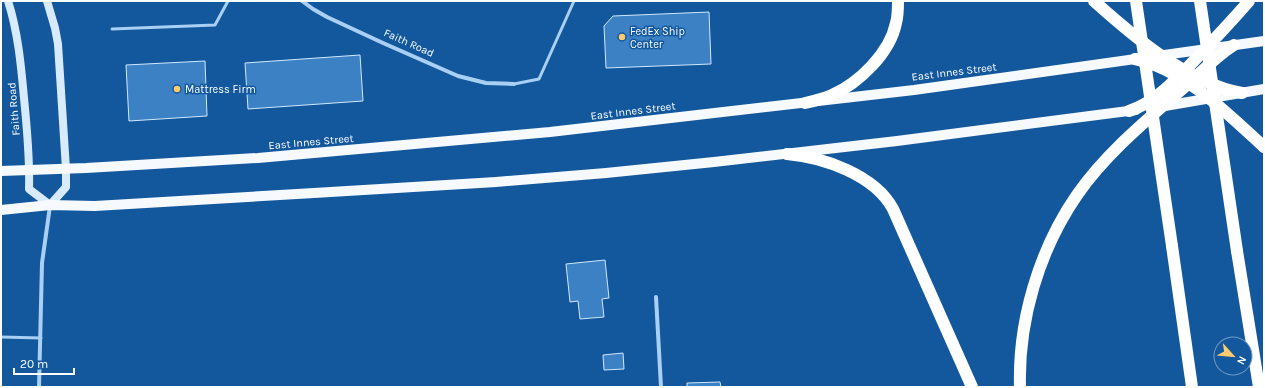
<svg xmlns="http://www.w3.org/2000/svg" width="1265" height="388" font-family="Karla,sans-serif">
  <rect width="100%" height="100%" fill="#13589d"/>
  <g fill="#3c81c4" stroke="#d1e8fe">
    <path d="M709,12l2,52 -105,4 -2,-42 9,-10z"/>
    <path d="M360,55l3,46 -115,8 -3,-46z"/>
    <path d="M205,61l2,55 -78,5 -3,-56z"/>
    <path d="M605,260l4,38 -7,1 2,18 -24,2 -2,-18 -8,1 -4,-38z"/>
    <path d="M623,353l1,16 -20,1 -1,-15z"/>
    <path d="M720,382l1,5h-34v-4z"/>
  </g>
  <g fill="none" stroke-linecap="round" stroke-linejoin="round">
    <g stroke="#a9d0f4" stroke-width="3">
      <path d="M112,29l103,-4 13,-24"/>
      <path d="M514,84l25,-5 35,-78"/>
      <path d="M1,337l40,1"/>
    </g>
    <g stroke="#a9d0f4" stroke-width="4">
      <path d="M302,1l11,8 14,8 56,26 75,33 28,7 28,1"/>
      <path d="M656,297l5,90"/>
      <path d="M39,387l3,-124 8,-57"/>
    </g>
    <path stroke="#d8ebfd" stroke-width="8" d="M8,1c10,31 13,64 16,97 3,30 6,60 5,91l21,16 16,-18v-18l-8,-125 -3,-16 -8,-27"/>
    <g stroke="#f6faff" stroke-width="10">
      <path d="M1159,107l105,-18"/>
      <path d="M1,171l85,-3 172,-10 292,-26 364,-42 350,-49"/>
      <path d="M1,210l49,-5 45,1 219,-13 182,-11 110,-9 108,-11 183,-21 239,-31"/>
    </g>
    <g stroke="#fff" stroke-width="12">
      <path d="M1094,1c39,35 95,83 148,92"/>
      <path d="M1135,59c49,10 93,55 129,88"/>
      <path d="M805,103c9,-2 18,-4 27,-8 27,-12 58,-42 64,-72 2,-7 2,-15 2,-22"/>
      <path d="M1129,111c25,-8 43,-28 61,-46 20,-21 40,-42 59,-64"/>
      <path d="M787,154c36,3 88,21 106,55l79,178"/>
      <path d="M1172,246l20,141"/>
      <path d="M1237,251l22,136"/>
      <path d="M1020,387c-2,-66 19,-137 57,-192 29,-42 72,-77 111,-111 16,-14 27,-27 46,-39"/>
    </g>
    <g stroke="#fff" stroke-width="12">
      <path d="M1136,1l36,245"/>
      <path d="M1200,1l37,250"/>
    </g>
  </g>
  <g fill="#ffcb6c" stroke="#13589d" stroke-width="1.5">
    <circle cx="622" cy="37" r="4"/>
    <circle cx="177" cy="89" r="4"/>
  </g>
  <g text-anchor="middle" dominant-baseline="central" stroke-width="3" stroke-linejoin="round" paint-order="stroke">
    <g font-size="11" fill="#fff" stroke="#13589d" text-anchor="start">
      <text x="630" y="31">FedEx Ship<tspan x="630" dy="13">Center</tspan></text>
      <text x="185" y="89">Mattress Firm</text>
    </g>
    <g font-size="11" fill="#fff" stroke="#13589d">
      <text transform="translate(409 43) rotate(24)">Faith Road</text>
      <text transform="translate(954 72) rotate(-7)">East Innes Street</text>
      <text transform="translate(14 109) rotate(-95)">Faith Road</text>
      <text transform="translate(633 111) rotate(-7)">East Innes Street</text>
      <text transform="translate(311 142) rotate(-5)">East Innes Street</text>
    </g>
  </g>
  <rect width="1265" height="388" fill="none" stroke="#ffffff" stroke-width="4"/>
  <g transform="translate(1233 356) rotate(117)"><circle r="19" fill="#13589d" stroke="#719bc4"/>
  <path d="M0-3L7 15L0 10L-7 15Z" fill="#ffcb6c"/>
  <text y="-6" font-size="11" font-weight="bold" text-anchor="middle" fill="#ffffff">N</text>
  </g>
  <path d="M14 368v6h60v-6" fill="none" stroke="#ffffff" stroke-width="2"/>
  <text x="20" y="368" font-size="12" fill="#ffffff" stroke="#13589d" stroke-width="3" paint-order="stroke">20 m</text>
</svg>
